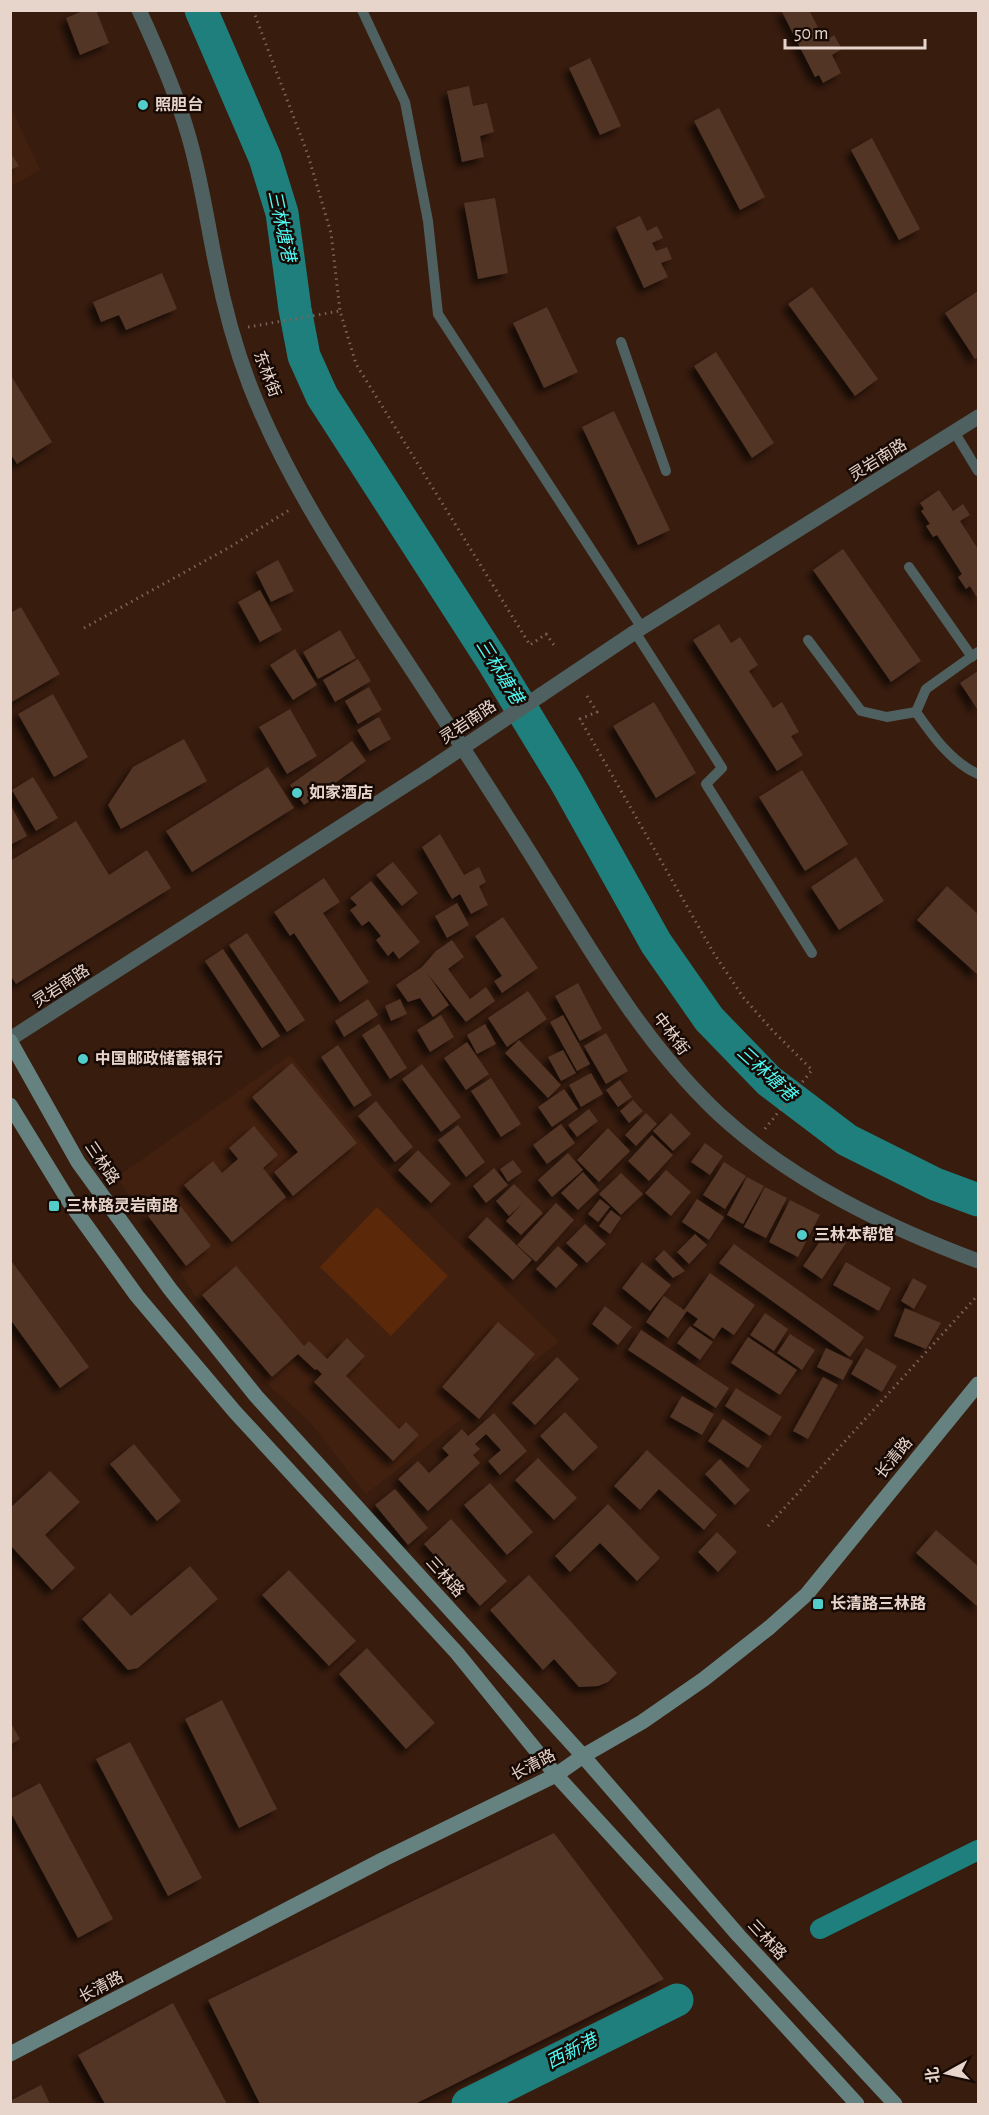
<svg xmlns="http://www.w3.org/2000/svg" width="989" height="2115" font-family="'Alegreya Sans','Noto Sans SC',sans-serif">
  <defs>
    <filter id="shadow"><feDropShadow dx="-5.5" dy="5.5" stdDeviation="3" flood-color="#0009"/></filter>
  </defs>
  <rect width="100%" height="100%" fill="#381c0e"/>
  <g fill="#42200f">
    <path d="M10,106l30,64 -29,16h-1z"/>
    <path d="M290,1055l88,108 181,179 -193,152 -57,-73 -62,-55 -52,-71 -78,-118z"/>
  </g>
  <path fill="#5b280a" d="M377,1207l71,69 -57,60 -71,-69z"/>
  <g fill="none" stroke-linecap="round" stroke-linejoin="round">
    <path stroke="#1f7f7d" stroke-width="20" d="M820,1929l158,-79"/>
    <g stroke="#1f7f7d" stroke-width="33">
      <path d="M201,10l64,148 17,55 13,96 9,47 18,40 170,264 74,122 90,161 53,76 60,62 78,59 88,44 43,16"/>
      <path d="M468,2104l209,-104"/>
    </g>
  </g>
  <g fill="#523425" filter="url(#shadow)">
    <path d="M85,10h11l13,33 -29,12 -14,-37z"/>
    <path d="M781,10h28l16,31 9,-6 8,14 -10,6 9,18 -18,10 -4,-8 -4,2z"/>
    <path d="M590,58l31,68 -21,9 -31,-67z"/>
    <path d="M469,86l4,20 14,-3 7,29 -14,4 4,21 -22,5 -15,-71z"/>
    <path d="M719,108l46,89 -25,13 -46,-89z"/>
    <path d="M872,138l48,91 -21,11 -48,-90z"/>
    <path d="M10,152l9,14 -9,4z"/>
    <path d="M495,198l13,75 -30,6 -14,-76z"/>
    <path d="M640,216l7,15 10,-5 6,12 -11,5 4,8 11,-4 5,12 -11,4 7,14 -24,11 -28,-61z"/>
    <path d="M162,273l15,36 -51,21 -7,-15 -18,7 -8,-20z"/>
    <path d="M812,287l66,92 -23,17 -67,-92z"/>
    <path d="M978,291v66l-3,2 -30,-46z"/>
    <path d="M547,307l31,65 -34,16 -31,-65z"/>
    <path d="M716,352l58,91 -22,15 -58,-92z"/>
    <path d="M10,374l42,68 -35,22 -7,-11z"/>
    <path d="M614,411l56,119 -32,15 -56,-118z"/>
    <path d="M939,490l14,21 10,-7 7,11 -10,6 18,28v50l-8,-13 -4,3 -8,-12 4,-3 -25,-39 -4,2 -7,-11 4,-2 -9,-13 3,-2 -4,-6z"/>
    <path d="M843,549l78,112 -30,21 -78,-112z"/>
    <path d="M278,560l16,31 -23,11 -15,-30z"/>
    <path d="M260,590l22,40 -22,12 -22,-40z"/>
    <path d="M21,607l39,67 -50,29v-90z"/>
    <path d="M719,624l12,19 9,-6 18,28 -9,6 24,37 9,-6 17,30 -8,4 12,19 -26,16 -84,-131z"/>
    <path d="M340,630l16,28 -38,21 -15,-27z"/>
    <path d="M295,649l22,36 -24,15 -23,-35z"/>
    <path d="M358,659l13,22 -36,21 -12,-22z"/>
    <path d="M978,671v39l-18,-27z"/>
    <path d="M369,687l13,23 -24,14 -13,-23z"/>
    <path d="M53,694l35,63 -34,20 -36,-63z"/>
    <path d="M654,702l42,71 -40,25 -43,-72z"/>
    <path d="M290,709l27,47 -30,18 -28,-47z"/>
    <path d="M379,717l12,22 -21,12 -13,-21z"/>
    <path d="M184,739l23,42 -86,48 -13,-24 25,-38z"/>
    <path d="M352,741l14,20 -62,44 -14,-20z"/>
    <path d="M268,767l26,41 -102,64 -26,-41z"/>
    <path d="M802,770l46,74 -43,27 -46,-74z"/>
    <path d="M33,777l25,41 -22,13 -24,-41z"/>
    <path d="M10,804l17,32 -17,9z"/>
    <path d="M76,821l33,54 38,-25 24,38 -155,96 -6,-9v-114z"/>
    <path d="M440,834l24,41 15,-8 7,15 -7,4 9,19 -17,9 -11,-20 -8,5 -30,-52z"/>
    <path d="M856,857l28,44 -45,29 -28,-43z"/>
    <path d="M393,862l25,31 -16,13 -26,-31z"/>
    <path d="M324,878l16,24 -17,11 46,69 -29,20 -46,-69 -4,3 -16,-24z"/>
    <path d="M371,881l49,61 -21,17 -6,-8 -5,5 -12,-16 5,-4 -12,-15 -7,5 -12,-16 7,-5 -7,-7z"/>
    <path d="M947,886l31,28v61l-61,-55z"/>
    <path d="M457,903l12,22 -22,13 -12,-22z"/>
    <path d="M503,917l35,51 -36,25 -8,-12 8,-5 -27,-40z"/>
    <path d="M247,933l58,87 -18,12 -58,-87z"/>
    <path d="M452,940l12,17 -16,12 22,30 16,-12 9,14 -29,21 -39,-49 22,32 -16,12 -13,-19 -12,4 -12,-17 26,-18 14,-16z"/>
    <path d="M223,949l57,87 -18,12 -57,-87z"/>
    <path d="M578,983l24,46 -22,12 -25,-45z"/>
    <path d="M528,991l19,28 -40,28 -19,-29z"/>
    <path d="M368,999l10,16 -34,22 -9,-16z"/>
    <path d="M400,999l7,15 -16,7 -6,-15z"/>
    <path d="M441,1015l13,22 -24,15 -13,-22z"/>
    <path d="M563,1015l27,49 -13,7 -27,-49z"/>
    <path d="M379,1024l28,44 -17,11 -28,-44z"/>
    <path d="M485,1024l11,20 -19,10 -10,-19z"/>
    <path d="M606,1033l22,38 -22,13 -22,-38z"/>
    <path d="M519,1040l42,45 -13,13 -43,-45z"/>
    <path d="M467,1042l22,32 -23,16 -22,-32z"/>
    <path d="M338,1045l34,50 -18,12 -33,-50z"/>
    <path d="M563,1050l13,23 -15,8 -13,-24z"/>
    <path d="M292,1063l65,80 -64,53 -19,-24 24,-20 -46,-55z"/>
    <path d="M422,1064l39,53 -20,15 -39,-53z"/>
    <path d="M591,1073l12,21 -22,13 -12,-22z"/>
    <path d="M491,1078l30,46 -20,13 -30,-46z"/>
    <path d="M620,1080l12,17 -14,10 -12,-17z"/>
    <path d="M564,1089l14,20 -26,18 -14,-20z"/>
    <path d="M633,1100l10,11 -14,12 -9,-12z"/>
    <path d="M376,1101l37,46 -18,15 -37,-46z"/>
    <path d="M589,1109l9,12 -21,16 -9,-12z"/>
    <path d="M646,1113l11,11 -21,22 -11,-11z"/>
    <path d="M671,1113l20,21 -18,17 -20,-20z"/>
    <path d="M561,1124l14,19 -28,21 -14,-19z"/>
    <path d="M458,1125l27,37 -19,15 -28,-37z"/>
    <path d="M254,1126l24,29 -15,13 23,29 -54,45 -48,-57 29,-24 9,12 16,-14 -9,-11z"/>
    <path d="M608,1128l22,23 -31,31 -22,-22z"/>
    <path d="M652,1135l21,20 -24,26 -21,-20z"/>
    <path d="M705,1143l18,13 -13,19 -19,-13z"/>
    <path d="M418,1150l33,34 -20,19 -33,-33z"/>
    <path d="M568,1153l15,17 -31,27 -14,-17z"/>
    <path d="M513,1160l9,12 -14,10 -8,-13z"/>
    <path d="M724,1162l22,14 -21,33 -22,-14z"/>
    <path d="M494,1168l14,17 -22,18 -13,-17z"/>
    <path d="M666,1170l25,22 -20,24 -26,-23z"/>
    <path d="M583,1172l16,18 -21,20 -17,-17z"/>
    <path d="M621,1173l22,21 -22,21 -22,-21z"/>
    <path d="M747,1177l17,9 -21,38 -16,-9z"/>
    <path d="M514,1184l29,29 -22,22 -15,-14 17,-18 -14,13 -13,-15z"/>
    <path d="M765,1187l22,11 -21,40 -22,-11z"/>
    <path d="M173,1196l38,50 -25,20 -38,-50z"/>
    <path d="M600,1199l10,8 -12,15 -10,-8z"/>
    <path d="M697,1199l27,18 -15,23 -27,-18z"/>
    <path d="M790,1200l30,15 -22,42 -29,-15z"/>
    <path d="M556,1203l18,17 -38,42 -19,-17z"/>
    <path d="M611,1210l10,8 -11,16 -11,-8z"/>
    <path d="M487,1217l45,43 -19,20 -45,-43z"/>
    <path d="M585,1224l21,20 -19,19 -21,-20z"/>
    <path d="M827,1231l19,12 -24,36 -19,-13z"/>
    <path d="M695,1234l12,11 -18,19 -12,-12z"/>
    <path d="M734,1244l130,93 -14,20 -131,-94z"/>
    <path d="M558,1246l20,19 -22,23 -20,-19z"/>
    <path d="M664,1250l21,21 -12,7 -18,-19z"/>
    <path d="M10,1259l79,108 -29,21 -50,-69z"/>
    <path d="M642,1262l29,23 -21,26 -28,-23z"/>
    <path d="M846,1262l45,26 -12,23 -46,-26z"/>
    <path d="M236,1266l68,80 5,-5 18,18 20,-21 18,18 -19,20 53,53 7,-7 13,13 -26,26 -79,-79 8,-8 -5,-5 -2,1 -17,-16 -26,23 -70,-82z"/>
    <path d="M710,1273l45,32 -21,30 -12,-8 -8,12 -21,-14 5,-6 -11,-8 -19,27 -22,-16 18,-26 20,14z"/>
    <path d="M913,1278l14,8 -13,23 -13,-8z"/>
    <path d="M605,1306l27,21 -14,18 -26,-21z"/>
    <path d="M905,1308l36,15 -15,26 -32,-13z"/>
    <path d="M765,1313l23,16 -14,22 -24,-16z"/>
    <path d="M498,1322l37,32 -56,65 -37,-32z"/>
    <path d="M690,1326l23,16 -13,18 -23,-17z"/>
    <path d="M641,1330l88,58 -13,20 -88,-58z"/>
    <path d="M790,1334l25,16 -13,20 -25,-17z"/>
    <path d="M748,1337l49,33 -17,25 -49,-32z"/>
    <path d="M826,1348l27,13 -10,19 -26,-13z"/>
    <path d="M866,1348l31,18 -15,26 -31,-18z"/>
    <path d="M557,1357l22,22 -44,46 -23,-22z"/>
    <path d="M823,1377l15,8 -30,54 -15,-8z"/>
    <path d="M736,1388l46,29 -12,19 -45,-30z"/>
    <path d="M682,1396l32,18 -12,21 -32,-18z"/>
    <path d="M565,1412l33,35 -25,24 -33,-35z"/>
    <path d="M494,1413l33,38 -27,24 -12,-14 13,-11 -15,-16 -11,10 5,5 -7,6 7,8 -52,48 -30,-32 20,-18 11,12 20,-18 -7,-7 20,-19 6,7z"/>
    <path d="M723,1419l39,27 -14,22 -40,-27z"/>
    <path d="M134,1444l47,57 -24,20 -47,-57z"/>
    <path d="M647,1450l70,65 -13,15 -45,-41 -19,21 -26,-24z"/>
    <path d="M538,1458l39,40 -23,22 -39,-40z"/>
    <path d="M720,1459l30,31 -15,15 -30,-31z"/>
    <path d="M50,1471l30,31 -35,33 30,33 -23,22 -42,-45v-37z"/>
    <path d="M490,1483l43,49 -26,23 -43,-50z"/>
    <path d="M395,1489l33,39 -20,17 -33,-40z"/>
    <path d="M608,1504l52,54 -23,23 -37,-38 -30,29 -15,-16z"/>
    <path d="M451,1519l56,62 -27,25 -56,-62z"/>
    <path d="M936,1530l42,36v41l-62,-54z"/>
    <path d="M717,1532l20,20 -19,20 -20,-20z"/>
    <path d="M190,1566l28,33 -80,69 -10,2 -46,-51 28,-26 21,23z"/>
    <path d="M289,1570l67,71 -27,25 -67,-71z"/>
    <path d="M529,1575l88,98 -9,9 -10,4 -19,1 -25,-28 -11,11 -53,-60z"/>
    <path d="M367,1648l68,75 -29,26 -67,-75z"/>
    <path d="M222,1700l55,109 -38,19 -54,-109z"/>
    <path d="M10,1722l10,17 -10,6z"/>
    <path d="M130,1742l72,136 -34,18 -72,-137z"/>
    <path d="M40,1783l73,136 -35,19 -68,-127v-12z"/>
    <path d="M554,1833l110,146 -249,125h-155l-52,-104z"/>
    <path d="M173,2003l54,101h-122l-27,-49z"/>
    <path d="M41,2085l9,19h-40v-3z"/>
  </g>
  <g fill="none" stroke-linecap="round" stroke-linejoin="round">
    <g stroke="#7c6357" stroke-width="3" stroke-dasharray="1.5 4.5" stroke-linecap="butt">
      <path d="M253,10l55,145 23,78 9,78 16,53 174,281 16,-11 8,11"/>
      <path d="M248,327l92,-16"/>
      <path d="M84,628l146,-81 61,-38"/>
      <path d="M587,696l10,16 -17,7 133,233 30,45 30,34 39,39 -48,60"/>
      <path d="M768,1526l210,-231"/>
    </g>
    <g stroke="#4e6160" stroke-width="10">
      <path d="M362,10l43,92 23,119 10,93 204,314"/>
      <path d="M621,342l45,129"/>
      <path d="M955,433l23,38"/>
      <path d="M909,567l63,90"/>
      <path d="M635,632l87,136 -16,16 106,169"/>
      <path d="M808,640l53,71 26,6 29,-5c17,24 35,50 62,62"/>
      <path d="M916,712l10,-23 52,-37"/>
    </g>
    <path stroke="#4e6160" stroke-width="15" d="M139,10c19,41 37,82 49,124 13,43 19,88 28,131 8,41 19,82 34,121 34,87 86,167 137,246 42,63 83,127 124,191 65,100 121,210 209,292 73,67 167,112 258,146"/>
    <g stroke="#4e6160" stroke-width="15">
      <path d="M541,695l94,-63 343,-215"/>
      <path d="M10,1039l416,-267"/>
    </g>
    <g stroke="#658281" stroke-width="15">
      <path d="M10,1041l68,121 92,127 86,107 327,360 156,180 156,168"/>
      <path d="M10,1105l60,98 67,93 98,116 222,241 99,122 301,329"/>
      <path d="M10,2054l374,-195 172,-84 27,-19 59,-34 62,-43 66,-52 37,-33 171,-210"/>
    </g>
    <path stroke="#4e6160" stroke-width="15" d="M426,772l115,-77"/>
  </g>
  <g fill="#53cdc9" stroke="#170a05" stroke-width="2">
    <circle cx="143" cy="105" r="6"/>
    <circle cx="297" cy="793" r="6"/>
    <circle cx="83" cy="1059" r="6"/>
    <rect x="48" y="1200" width="12" height="12" rx="3"/>
    <circle cx="802" cy="1235" r="6"/>
    <rect x="812" y="1598" width="12" height="12" rx="3"/>
  </g>
  <g text-anchor="middle" dominant-baseline="central" stroke-width="5" stroke-linejoin="round" paint-order="stroke">
    <g font-size="16" font-weight="bold" fill="#e7d4cb" stroke="#170a05" text-anchor="start">
      <text x="155" y="105">照胆台</text>
      <text x="309" y="793">如家酒店</text>
      <text x="95" y="1059">中国邮政储蓄银行</text>
      <text x="66" y="1206">三林路灵岩南路</text>
      <text x="814" y="1235">三林本帮馆</text>
      <text x="830" y="1604">长清路三林路</text>
    </g>
    <g font-size="16" fill="#e7d4cb" stroke="#170a05">
      <text transform="translate(267 374) rotate(69)">东林街</text>
      <text transform="translate(878 460) rotate(-32)">灵岩南路</text>
      <text transform="translate(468 722) rotate(-34)">灵岩南路</text>
      <text transform="translate(61 986) rotate(-33)">灵岩南路</text>
      <text transform="translate(671 1034) rotate(53)">中林街</text>
      <text transform="translate(102 1163) rotate(56)">三林路</text>
      <text transform="translate(894 1458) rotate(-51)">长清路</text>
      <text transform="translate(445 1577) rotate(48)">三林路</text>
      <text transform="translate(533 1765) rotate(-28)">长清路</text>
      <text transform="translate(767 1940) rotate(47)">三林路</text>
      <text transform="translate(101 1987) rotate(-28)">长清路</text>
    </g>
    <g font-size="18" font-style="italic" fill="#4ffaf5" stroke="#170a05">
      <text transform="translate(281 226) rotate(78)">三林塘港</text>
      <text transform="translate(499 672) rotate(58)">三林塘港</text>
      <text transform="translate(766 1074) rotate(42)">三林塘港</text>
      <text transform="translate(572 2052) rotate(-27)">西新港</text>
    </g>
  </g>
  <rect width="989" height="2115" fill="none" stroke="#e7d4cb" stroke-width="24"/>
  <g transform="translate(947 2073) rotate(262)" stroke="#170a05" stroke-width="4.5" paint-order="stroke">
  <path d="M0-4.5L10 22L0 15L-10 22Z" fill="#e7d4cb"/>
  <text y="-9" font-size="16" font-weight="bold" text-anchor="middle" fill="#e7d4cb">北</text>
  </g>
  <path d="M785 39v9h140v-9" fill="none" stroke="#e7d4cb" stroke-width="3"/>
  <text x="794" y="39" font-size="18" fill="#e7d4cb" stroke="#170a05" stroke-width="4.5" paint-order="stroke">50 m</text>
</svg>
